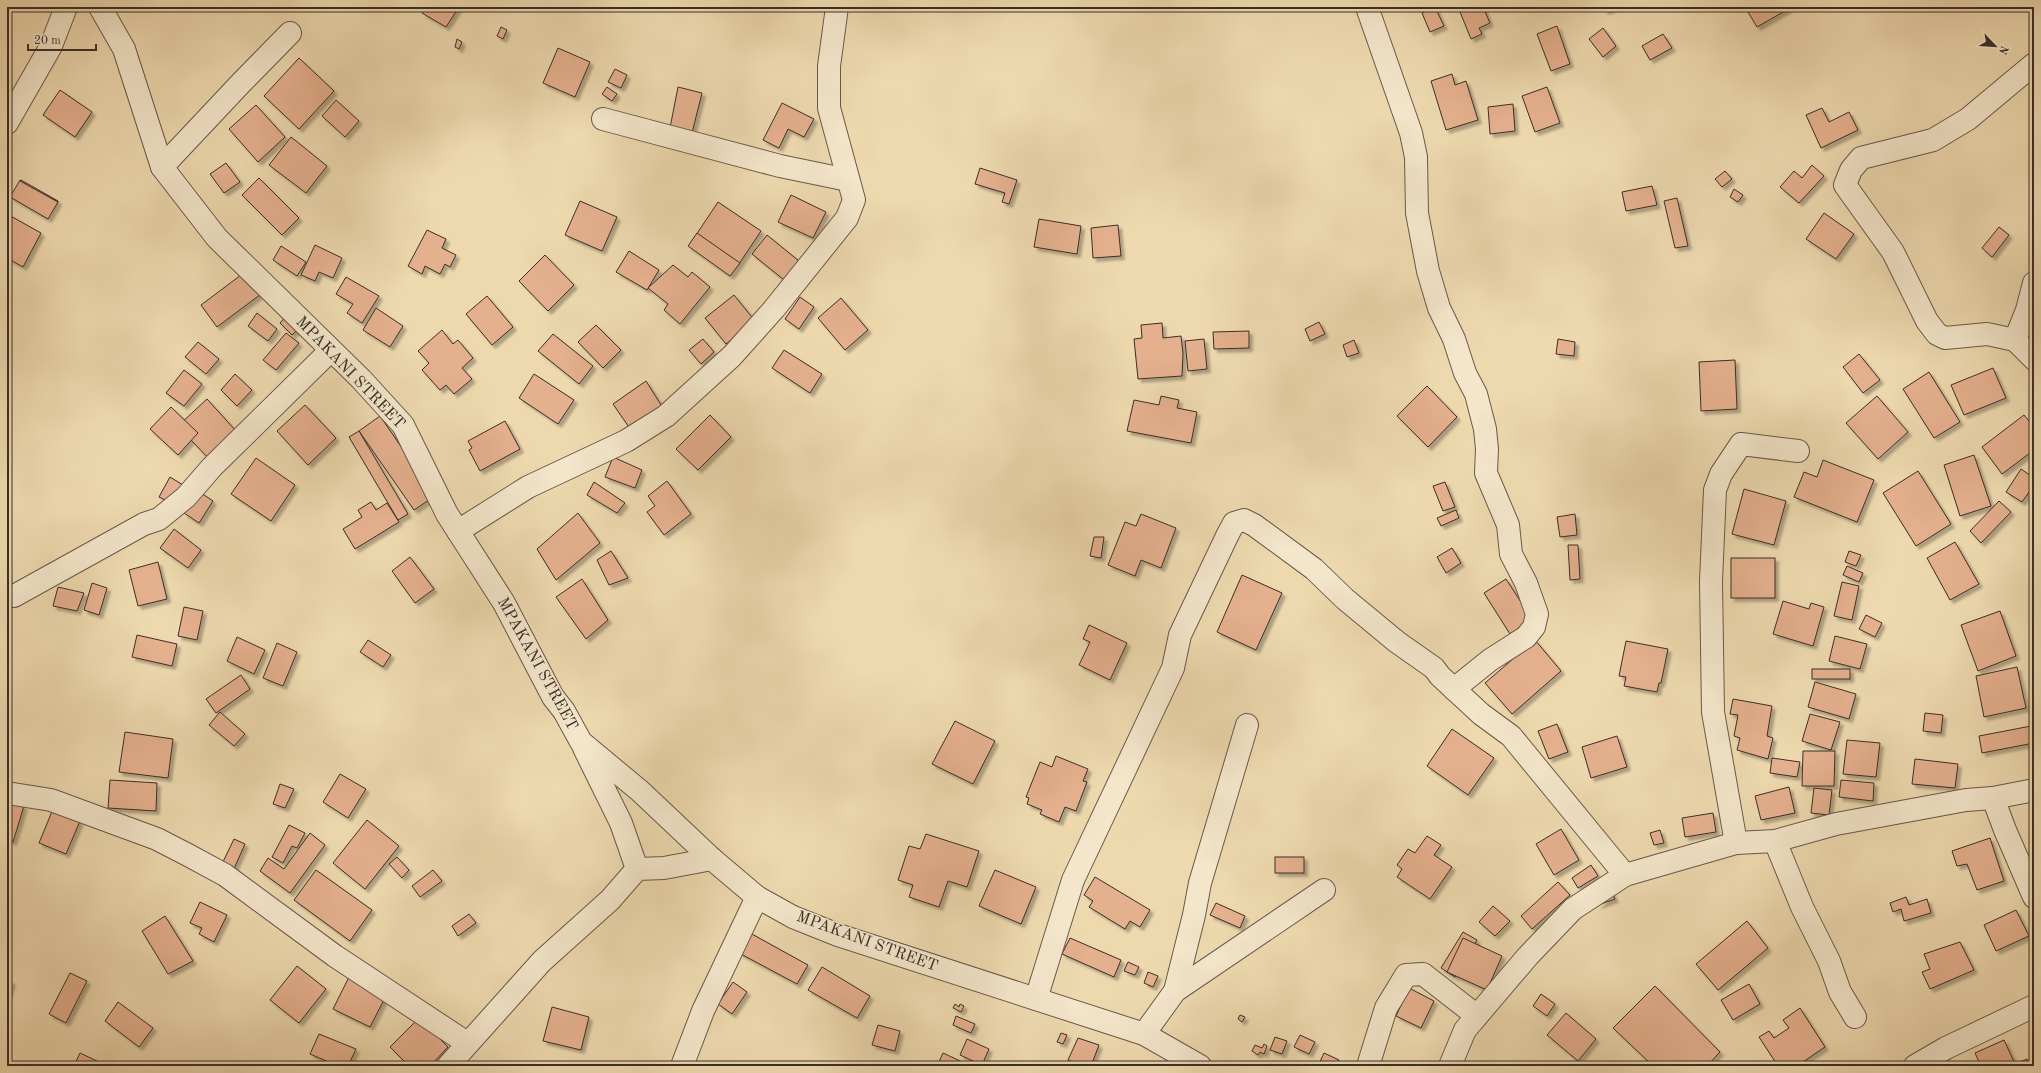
<svg xmlns="http://www.w3.org/2000/svg" width="2041" height="1073" font-family="'Old Standard TT',serif">
  <defs>
    <filter id="shadow"><feDropShadow dx="3.5" dy="3.5" stdDeviation="1" flood-color="#0004"/></filter>
  </defs>
  <rect width="100%" height="100%" fill="#eed9af"/>
  <filter id="stains"><feTurbulence type="fractalNoise" baseFrequency=".005" numOctaves="4"/><feColorMatrix values="0 0 0 0 .2 0 0 0 0 .09 0 0 0 0 .02 0 0 0 .5 -.17"/></filter>
  <radialGradient id="worn" r=".72"><stop offset=".6" stop-color="#630" stop-opacity="0"/><stop offset="1" stop-color="#630" stop-opacity=".3"/></radialGradient>
  <g fill="#e5b08e" stroke="#3a2e28" filter="url(#shadow)">
    <path d="M426,7h33l-13,20 -24,-14z"/>
    <path d="M1435,7l9,19 -14,6 -8,-19z"/>
    <path d="M1458,7h25l7,16 -11,5 3,6 -11,5z"/>
    <path d="M1604,7h12l-11,4z"/>
    <path d="M1745,7h45v1l-33,19z"/>
    <path d="M1557,26l13,38 -19,7 -14,-37z"/>
    <path d="M501,27l6,3 -4,9 -6,-3z"/>
    <path d="M1603,28l13,18 -13,11 -14,-18z"/>
    <path d="M1663,34l9,14 -22,12 -8,-14z"/>
    <path d="M457,39l5,3 -3,7 -4,-2z"/>
    <path d="M558,48l32,14 -15,35 -32,-14z"/>
    <path d="M299,58l35,33 -35,38 -35,-33z"/>
    <path d="M615,69l12,6 -6,13 -13,-6z"/>
    <path d="M1452,74l3,11 11,-4 12,39 -32,10 -15,-49z"/>
    <path d="M607,87l10,7 -5,7 -10,-7z"/>
    <path d="M678,87l24,6 -11,44 -22,-4z"/>
    <path d="M1547,87l13,36 -25,9 -13,-36z"/>
    <path d="M60,90l32,22 -17,25 -32,-22z"/>
    <path d="M2034,91v11l-4,-2z"/>
    <path d="M336,100l23,21 -14,16 -23,-21z"/>
    <path d="M782,103l32,16 -10,18 -16,-8 -9,19 -16,-8z"/>
    <path d="M1513,104l2,27 -25,3 -2,-27z"/>
    <path d="M256,105l29,32 -27,25 -29,-33z"/>
    <path d="M1822,108l7,14 20,-10 9,18 -37,18 -15,-33z"/>
    <path d="M291,137l36,29 -21,27 -37,-28z"/>
    <path d="M226,163l14,19 -16,11 -14,-19z"/>
    <path d="M1812,165l12,11 -25,27 -19,-16 14,-16 8,7z"/>
    <path d="M980,168l37,12 -8,24 -7,-2 3,-9 -30,-9z"/>
    <path d="M1725,171l7,8 -10,8 -7,-8z"/>
    <path d="M259,178l40,40 -17,17 -40,-40z"/>
    <path d="M20,180l38,22 -10,17 -38,-22z"/>
    <path d="M21,180l37,21v1l-38,-21z"/>
    <path d="M1652,186l5,19 -31,6 -4,-19z"/>
    <path d="M1734,189l9,6 -5,7 -8,-5z"/>
    <path d="M791,195l35,17 -13,26 -35,-16z"/>
    <path d="M1677,198l11,48 -13,2 -11,-47z"/>
    <path d="M580,201l37,16 -15,34 -37,-16z"/>
    <path d="M718,202l43,29 -24,36 -43,-29z"/>
    <path d="M1824,213l30,21 -18,25 -30,-20z"/>
    <path d="M7,214l34,19 -18,34 -16,-9z"/>
    <path d="M1039,219l42,7 -4,28 -43,-7z"/>
    <path d="M1118,225l3,31 -28,2 -2,-30z"/>
    <path d="M1999,227l10,8 -17,22 -10,-9z"/>
    <path d="M427,230l19,9 -4,9 14,7 -6,12 -5,-3 -5,10 -15,-8 -3,8 -14,-8z"/>
    <path d="M697,233l43,30 -10,13 -42,-30z"/>
    <path d="M767,235l32,26 -15,19 -32,-26z"/>
    <path d="M315,245l27,13 -9,20 -14,-6 -4,9 -14,-6z"/>
    <path d="M281,246l25,16 -9,14 -24,-16z"/>
    <path d="M629,251l30,19 -12,20 -31,-18z"/>
    <path d="M545,255l29,30 -26,26 -29,-30z"/>
    <path d="M673,265l15,12 4,-5 18,15 -30,37 -16,-14 4,-6 -20,-16z"/>
    <path d="M245,272l16,22 -44,33 -16,-22z"/>
    <path d="M346,277l33,19 -17,27 -15,-10 6,-9 -17,-10z"/>
    <path d="M734,295l21,26 -29,23 -21,-26z"/>
    <path d="M487,296l26,31 -21,18 -26,-31z"/>
    <path d="M800,297l14,10 -15,22 -14,-10z"/>
    <path d="M841,298l27,32 -23,20 -27,-32z"/>
    <path d="M376,308l27,18 -13,21 -27,-17z"/>
    <path d="M257,313l20,16 -9,12 -20,-15z"/>
    <path d="M289,313l13,12 -10,10 -12,-12z"/>
    <path d="M1319,322l6,12 -15,7 -5,-12z"/>
    <path d="M1162,323l1,15 18,-2 2,17 -1,23 -44,3 -4,-40 8,-1 -1,-13z"/>
    <path d="M596,325l25,25 -18,18 -25,-26z"/>
    <path d="M442,330l11,14 5,-4 15,18 -11,10 10,11 -18,15 -8,-9 -6,5 -18,-20 7,-7 -11,-12z"/>
    <path d="M1249,331v17l-35,1 -1,-17z"/>
    <path d="M286,333l13,10 -23,27 -13,-10z"/>
    <path d="M553,334l40,32 -14,18 -41,-33z"/>
    <path d="M703,339l11,13 -13,12 -12,-14z"/>
    <path d="M1204,339l3,30 -19,2 -3,-30z"/>
    <path d="M1558,339l17,3 -1,14 -18,-2z"/>
    <path d="M1354,340l5,13 -12,4 -4,-12z"/>
    <path d="M198,342l21,17 -13,15 -21,-17z"/>
    <path d="M784,350l38,24 -12,19 -38,-25z"/>
    <path d="M1859,354l21,26 -17,13 -20,-26z"/>
    <path d="M1735,360l2,49 -36,2 -2,-49z"/>
    <path d="M1993,368l13,30 -42,17 -13,-30z"/>
    <path d="M184,370l18,14 -18,22 -18,-13z"/>
    <path d="M1929,372l31,50 -26,16 -31,-49z"/>
    <path d="M235,374l17,16 -15,16 -16,-16z"/>
    <path d="M534,374l40,26 -16,24 -39,-26z"/>
    <path d="M646,381l17,27 -32,22 -18,-26z"/>
    <path d="M1427,386l30,31 -29,30 -31,-31z"/>
    <path d="M1161,396l18,4 -2,8 20,4 -6,31 -64,-12 7,-31 25,5z"/>
    <path d="M1877,396l31,36 -30,27 -32,-36z"/>
    <path d="M207,399l29,32 -28,27 -30,-32z"/>
    <path d="M305,405l31,33 -28,27 -31,-34z"/>
    <path d="M171,407l27,26 -20,22 -28,-26z"/>
    <path d="M710,415l21,22 -33,33 -22,-21z"/>
    <path d="M2024,415l10,12v23l-32,24 -20,-27z"/>
    <path d="M380,416l55,80 -21,14 -55,-79z"/>
    <path d="M505,421l15,28 -40,22 -11,-21 3,-2 -4,-7z"/>
    <path d="M359,431l49,83 -10,6 -49,-83z"/>
    <path d="M1974,455l17,51 -31,10 -16,-51z"/>
    <path d="M613,457l29,13 -7,18 -30,-11z"/>
    <path d="M256,458l39,27 -24,36 -40,-27z"/>
    <path d="M1823,460l51,20 -17,42 -63,-25 10,-25 13,5z"/>
    <path d="M2021,469l10,7 3,-5v14l-12,17 -16,-10z"/>
    <path d="M1918,471l33,53 -35,22 -33,-53z"/>
    <path d="M170,477l13,8 -10,19 -14,-7z"/>
    <path d="M667,481l24,33 -27,21 -17,-23 8,-6 -7,-10z"/>
    <path d="M594,482l31,21 -8,10 -30,-18z"/>
    <path d="M1445,482l10,25 -12,4 -10,-25z"/>
    <path d="M1744,489l42,12 -12,44 -42,-11z"/>
    <path d="M198,491l15,10 -14,22 -15,-10z"/>
    <path d="M1999,501l12,11 -30,31 -11,-12z"/>
    <path d="M371,502l5,8 11,-7 12,19 -44,27 -12,-20 19,-12 -4,-7z"/>
    <path d="M1456,510l3,8 -18,8 -4,-8z"/>
    <path d="M578,513l22,30 -44,37 -19,-31z"/>
    <path d="M1141,514l35,14 -15,40 -20,-8 -6,16 -27,-11 17,-43 11,4z"/>
    <path d="M1575,514l2,21 -17,2 -3,-20z"/>
    <path d="M174,529l27,21 -13,18 -28,-20z"/>
    <path d="M1094,537h10l-3,21 -11,-2z"/>
    <path d="M1955,542l24,42 -29,16 -23,-42z"/>
    <path d="M1568,545h10l2,34 -10,1z"/>
    <path d="M1452,548l9,15 -15,10 -9,-16z"/>
    <path d="M611,551l17,27 -19,7 -12,-25z"/>
    <path d="M1849,551l12,4 -5,11 -11,-4z"/>
    <path d="M410,557l24,32 -19,14 -23,-32z"/>
    <rect x="1731" y="558" width="44" height="40"/>
    <path d="M158,562l9,37 -29,7 -9,-36z"/>
    <path d="M1847,566l16,7 -4,9 -16,-7z"/>
    <path d="M1242,575l40,18 -26,57 -39,-18z"/>
    <path d="M582,579l26,41 -22,19 -30,-42z"/>
    <path d="M1506,579l26,40 -22,15 -26,-41z"/>
    <path d="M1842,582l17,4 -7,34 -18,-4z"/>
    <path d="M92,583l15,5 -8,27 -15,-5z"/>
    <path d="M58,587l26,6 -7,18 -24,-5z"/>
    <path d="M1783,601l26,8 2,-6 13,4 -11,39 -40,-12z"/>
    <path d="M184,607l19,4 -6,29 -19,-4z"/>
    <path d="M2000,611l16,45 -38,15 -17,-46z"/>
    <path d="M1866,615l16,8 -7,14 -16,-8z"/>
    <path d="M1089,625l38,18 -17,37 -31,-15 11,-23 -7,-3z"/>
    <path d="M137,635l40,9 -5,22 -40,-9z"/>
    <path d="M1835,636l32,8 -7,25 -31,-8z"/>
    <path d="M237,637l28,13 -11,24 -27,-13z"/>
    <path d="M368,640l23,15 -8,12 -23,-15z"/>
    <path d="M1535,640l26,31 -49,43 -27,-31z"/>
    <path d="M1626,641l42,8 -7,34h-2l-2,9 -33,-6 2,-9 -7,-1z"/>
    <path d="M277,643l20,9 -14,34 -20,-8z"/>
    <path d="M2017,667l9,41 -42,9 -8,-41z"/>
    <rect x="1812" y="669" width="38" height="10"/>
    <path d="M241,675l9,14 -34,24 -10,-14z"/>
    <path d="M1815,682l41,12 -7,25 -41,-12z"/>
    <path d="M1733,699l39,7 -5,30 6,2 -5,21 -31,-9 3,-12 -6,-2 4,-21 -8,-1z"/>
    <path d="M220,712l25,22 -11,12 -25,-21z"/>
    <path d="M1925,713l18,2 -2,18 -18,-2z"/>
    <path d="M1810,714l30,8 -9,28 -29,-9z"/>
    <path d="M955,721l40,20 -22,43 -41,-20z"/>
    <path d="M1557,724l11,28 -19,7 -11,-28z"/>
    <path d="M2031,726l3,17 -52,10 -3,-17z"/>
    <path d="M1452,729l42,29 -26,37 -41,-29z"/>
    <path d="M125,732l48,7 -5,39 -49,-6z"/>
    <path d="M1617,736l10,31 -36,11 -9,-31z"/>
    <path d="M1847,740l33,3 -4,34 -33,-3z"/>
    <path d="M1803,751h32l-1,35h-32z"/>
    <path d="M1056,756l32,13 -5,12 4,1 -11,29 -11,-4 -6,15 -19,-8 2,-4 -15,-6 2,-6 -3,-1 14,-35 12,5z"/>
    <path d="M1772,758l28,4 -3,15 -27,-4z"/>
    <path d="M1915,759l43,5 -3,24 -43,-4z"/>
    <path d="M340,774l26,15 -18,29 -25,-16z"/>
    <path d="M110,780l47,3 -1,28 -48,-3z"/>
    <path d="M1841,780l33,3 -1,18 -34,-4z"/>
    <path d="M280,784l14,5 -9,19 -12,-4z"/>
    <path d="M1789,787l6,26 -34,7 -6,-24z"/>
    <path d="M1814,788l18,2 -3,25 -18,-2z"/>
    <path d="M7,801l17,5 -11,36 -6,-2z"/>
    <path d="M53,809l27,12 -14,33 -27,-11z"/>
    <path d="M1713,813l3,19 -31,5 -3,-19z"/>
    <path d="M367,820l32,26 -34,43 -32,-26z"/>
    <path d="M289,825l16,8 -8,15 -5,-2 -9,17 -11,-6z"/>
    <path d="M1561,829l18,31 -25,15 -18,-31z"/>
    <path d="M1660,830l4,13 -10,2 -4,-12z"/>
    <path d="M310,833l15,12 -35,48 -30,-22 8,-13 16,11z"/>
    <path d="M926,834l53,17 -12,36 -19,-6 -9,26 -30,-10 4,-12 -15,-5 11,-34 11,3z"/>
    <path d="M1427,836l14,9 -7,10 18,12 -22,32 -33,-22 5,-8 -5,-4 11,-16 7,4z"/>
    <path d="M1990,838l14,43 -27,9 -10,-26 -10,2 -5,-15z"/>
    <path d="M234,839l11,5 -12,27 -12,-5z"/>
    <path d="M397,857l12,13 -7,8 -13,-14z"/>
    <rect x="1275" y="857" width="29" height="16"/>
    <path d="M1591,865l7,11 -20,12 -6,-10z"/>
    <path d="M316,870l56,40 -22,31 -56,-41z"/>
    <path d="M433,870l9,11 -22,16 -8,-11z"/>
    <path d="M995,870l41,17 -15,37 -42,-18z"/>
    <path d="M1095,877l55,33 -10,17 -10,-6 -5,8 -36,-22 4,-6 -9,-6z"/>
    <path d="M1558,882l12,13 -38,34 -11,-13z"/>
    <path d="M1611,891l4,8 -17,6z"/>
    <path d="M1906,897l3,8 18,-6 4,14 -27,8 -3,-12 -8,3 -3,-9z"/>
    <path d="M200,902l27,13 -13,27 -15,-8 3,-6 -12,-5z"/>
    <path d="M1216,903l29,13 -5,12 -30,-13z"/>
    <path d="M1493,906l17,15 -15,15 -16,-14z"/>
    <path d="M2016,910l13,26 -33,15 -12,-26z"/>
    <path d="M469,914l7,9 -18,13 -6,-10z"/>
    <path d="M165,916l28,45 -25,13 -26,-43z"/>
    <path d="M1747,921l21,27 -50,42 -22,-26z"/>
    <path d="M1463,932l14,8 -22,37 -14,-9z"/>
    <path d="M750,933l58,32 -11,19 -58,-31z"/>
    <path d="M1070,938l51,22 -7,17 -52,-23z"/>
    <path d="M1463,938l39,18 -15,34 -40,-18z"/>
    <path d="M1960,942l14,28 -44,19 -8,-17 8,-3 -6,-15z"/>
    <path d="M1128,962l11,5 -4,8 -11,-4z"/>
    <path d="M297,966l29,23 -27,34 -29,-23z"/>
    <path d="M822,967l48,29 -13,22 -49,-28z"/>
    <path d="M1148,972l10,4 -5,11 -9,-4z"/>
    <path d="M70,973l17,8 -21,42 -17,-9z"/>
    <path d="M350,975l37,19 -17,33 -37,-18z"/>
    <path d="M7,980l5,2 -5,15z"/>
    <path d="M733,982l14,10 -15,22 -14,-10z"/>
    <path d="M1749,984l11,20 -27,16 -12,-20z"/>
    <path d="M1655,986l65,66 -13,14h-54l-40,-38z"/>
    <path d="M1409,988l25,13 -13,27 -25,-12z"/>
    <path d="M1541,994l14,10 -8,12 -14,-10z"/>
    <path d="M118,1002l35,26 -14,19 -34,-26z"/>
    <path d="M955,1004l4,3 1,-3 4,2 -3,6 -8,-4z"/>
    <path d="M552,1007l37,10 -8,33 -38,-9z"/>
    <path d="M1800,1008l25,39 -28,19h-19l-19,-29 10,-6 5,7 15,-10 -6,-8z"/>
    <path d="M1566,1013l30,26 -18,22 -31,-26z"/>
    <path d="M1240,1015l5,2 -3,5 -4,-3z"/>
    <path d="M956,1016l19,8 -4,9 -18,-8z"/>
    <path d="M419,1018l29,29 -18,19h-21l-19,-19z"/>
    <path d="M878,1025l22,6 -5,20 -23,-6z"/>
    <path d="M1061,1033l6,2 -4,9 -6,-2z"/>
    <path d="M319,1034l37,15 -8,17h-10l-28,-12z"/>
    <path d="M1300,1035l15,7 -6,12 -15,-7z"/>
    <path d="M1275,1037l12,4 -5,13 -12,-4z"/>
    <path d="M1078,1038l21,7 -8,21h-7l-16,-6z"/>
    <path d="M967,1039l22,10 -7,16 -22,-10z"/>
    <path d="M2004,1040l11,24 12,-5 3,7h-49l-6,-13z"/>
    <path d="M1264,1044l3,2 -3,8 -4,-2 -2,3 -6,-4 3,-6 7,3z"/>
    <path d="M80,1053l17,8 -2,5h-21z"/>
    <path d="M943,1053l28,13h-34z"/>
    <path d="M1324,1053l15,7 -2,5 3,1h-22z"/>
    <path d="M1061,1061l5,2 -2,3h-5z"/>
  </g>
  <g fill="none" stroke-linecap="round" stroke-linejoin="round">
    <defs>
      <g id="minor">
        <path d="M100,7l24,42 38,118 55,71 144,141 42,46 44,89 57,89 49,94 11,14 17,31 59,49 72,68 45,38 36,20 45,18 306,99 56,32"/>
        <path d="M1367,7l44,126 5,24 1,56 11,58 11,37 15,31 11,34 11,21 9,35 2,20 -1,24 22,52 3,29 15,29 11,31 -3,13 -8,10 -36,23 -36,29"/>
        <path d="M603,119l177,47 68,14"/>
        <path d="M7,123l44,-77 15,-39"/>
        <path d="M162,167l79,-84 49,-50"/>
        <path d="M2034,283l-7,27 -12,30 19,19"/>
        <path d="M2015,340l-28,-6 -42,4 -8,-4 -10,-13 -34,-69 -48,-67 6,-15 10,-12 72,-18 35,-21 66,-55"/>
        <path d="M458,531l70,-44 98,-46 40,-25 66,-60 42,-47 73,-91 7,-18 -25,-92v-42l8,-59"/>
        <path d="M14,596l130,-72 15,-5 27,-22 26,-30 118,-116"/>
        <path d="M584,748l37,75 16,46"/>
        <path d="M7,793l44,7 106,39 31,16 37,20 110,81 132,87"/>
        <path d="M1993,798l12,32 29,67"/>
        <path d="M1775,841l27,66 27,54 11,31 15,25"/>
        <path d="M1736,843l-23,-131 -2,-131 4,-91 6,-16 20,-30 57,7"/>
        <path d="M1175,991l19,-76 6,-32 47,-158"/>
        <path d="M1036,999l37,-119 100,-212 7,-33 48,-101 6,-11 10,-3 10,5 60,44 31,30 52,43 37,26 6,8 41,38 30,22 114,139"/>
        <path d="M1144,1034l31,-43 149,-101"/>
        <path d="M448,1066l94,-105 68,-61 27,-31 27,-1 48,-9"/>
        <path d="M682,1066l21,-55 54,-114"/>
        <path d="M1368,1066l18,-58 20,-33 17,-1 54,42"/>
        <path d="M1450,1066l15,-36 63,-74 45,-47 52,-34 111,-32 39,-2 61,-17 130,-24 27,-2 41,-8"/>
        <path d="M1915,1066l31,-18 88,-42"/>
      </g>
    </defs>
    <use href="#minor" stroke="#67594a" stroke-width="24"/>
    <use href="#minor" stroke="#f4e6cb" stroke-width="22"/>
  </g>
  <g text-anchor="middle" dominant-baseline="central" stroke-width="3" stroke-linejoin="round" paint-order="stroke">
    <g font-size="16" fill="#3a2e28" stroke="#f4e6cb">
      <text transform="translate(350 373) rotate(46)">MPAKANI STREET</text>
      <text transform="translate(537 664) rotate(61)">MPAKANI STREET</text>
      <text transform="translate(867 942) rotate(20)">MPAKANI STREET</text>
    </g>
  </g>
  <rect width="2041" height="1073" fill="none" stroke="#eed9af" stroke-width="24"/>
  <rect x="8" y="8" width="2025" height="1057" fill="none" stroke="#3a2e28" stroke-width="2"/>
  <rect x="12" y="12" width="2017" height="1049" fill="none" stroke="#3a2e28"/>
  <g transform="translate(1995 46) rotate(115)" stroke="#f4e6cb" stroke-width="3" paint-order="stroke">
  <path d="M0-3L7 15L0 10L-7 15Z" fill="#3a2e28"/>
  <text y="-6" font-size="11" font-weight="bold" text-anchor="middle" fill="#3a2e28">N</text>
  </g>
  <path d="M28 44v6h68v-6" fill="none" stroke="#3a2e28" stroke-width="2"/>
  <text x="34" y="44" font-size="12" fill="#3a2e28" stroke="#f4e6cb" stroke-width="3" paint-order="stroke">20 m</text>
  <rect width="100%" height="100%" filter="url(#stains)"/>
  <rect width="100%" height="100%" fill="url(#worn)"/>
</svg>
